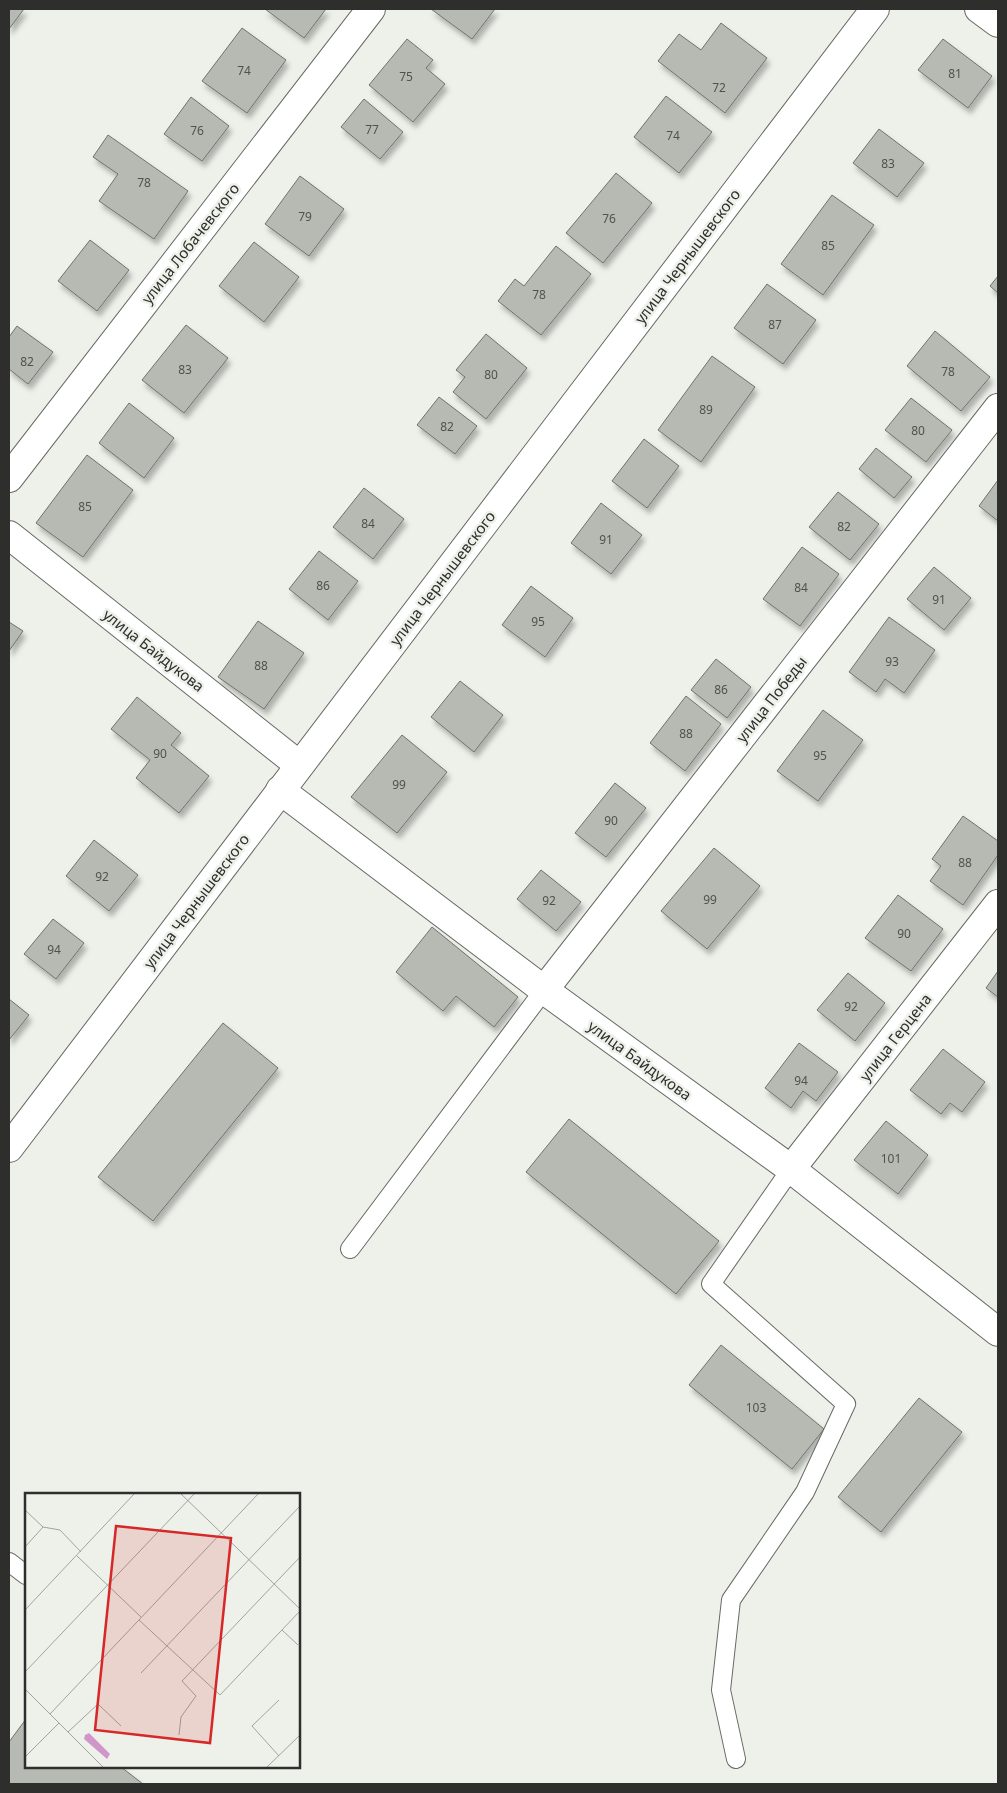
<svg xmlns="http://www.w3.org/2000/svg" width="1007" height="1793" font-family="'Noto Sans',sans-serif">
  <defs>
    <filter id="shadow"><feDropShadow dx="3" dy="5.5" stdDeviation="2.5" flood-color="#0004"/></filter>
  </defs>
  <rect width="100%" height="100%" fill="#eef1ea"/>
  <g fill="#b7b9b3" stroke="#70726c" filter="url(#shadow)">
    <path d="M9,9h15l-15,20z"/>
    <path d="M265,9h61l-22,29z"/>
    <path d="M431,9h64l-23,30z"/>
    <path d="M721,23l46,35 -42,55 -67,-52 21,-27 22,16z"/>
    <path d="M242,28l44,32 -39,53 -45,-32z"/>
    <path d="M407,39l26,21 -7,8 19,16 -32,38 -44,-37z"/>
    <path d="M943,39l49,37 -24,32 -50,-38z"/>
    <path d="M666,96l46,36 -33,41 -45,-36z"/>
    <path d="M191,97l38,29 -27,35 -38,-27z"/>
    <path d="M364,99l39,33 -23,27 -39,-32z"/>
    <path d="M879,129l45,34 -27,34 -44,-34z"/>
    <path d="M108,135l80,56 -34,48 -55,-38 19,-27 -25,-17z"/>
    <path d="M616,173l36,30 -49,60 -37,-30z"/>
    <path d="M300,176l44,33 -35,47 -44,-32z"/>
    <path d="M832,195l42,30 -51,70 -42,-31z"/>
    <path d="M90,240l39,30 -32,41 -39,-30z"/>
    <path d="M254,242l45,35 -35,45 -45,-36z"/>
    <path d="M556,246l35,28 -50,61 -43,-34 17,-22 9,7z"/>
    <path d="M998,276v17l-8,-7z"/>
    <path d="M767,284l49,36 -33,44 -49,-36z"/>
    <path d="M186,325l42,33 -44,55 -42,-33z"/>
    <path d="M17,326l36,26 -25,32 -19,-15v-32z"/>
    <path d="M935,331l55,46 -29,34 -54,-45z"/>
    <path d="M486,334l41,34 -41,51 -33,-27 12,-15 -9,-7z"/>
    <path d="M712,356l43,31 -54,75 -43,-32z"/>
    <path d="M439,397l38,29 -22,28 -38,-29z"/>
    <path d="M911,398l41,32 -26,32 -41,-32z"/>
    <path d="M129,403l45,35 -30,40 -45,-35z"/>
    <path d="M644,439l35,27 -32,42 -35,-27z"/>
    <path d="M876,448l36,29 -18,21 -35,-29z"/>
    <path d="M87,455l46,35 -50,67 -47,-34z"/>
    <path d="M998,480v41l-19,-15z"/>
    <path d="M364,488l40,31 -31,40 -40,-32z"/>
    <path d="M838,492l41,32 -29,36 -41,-33z"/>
    <path d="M601,503l41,32 -31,39 -40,-31z"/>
    <path d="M802,547l37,27 -39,52 -37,-27z"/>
    <path d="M319,551l39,30 -30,39 -39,-31z"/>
    <path d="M934,567l37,31 -27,32 -37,-31z"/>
    <path d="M531,586l42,32 -28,39 -43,-32z"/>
    <path d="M889,617l46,33 -31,43 -19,-14 -9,13 -27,-20z"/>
    <path d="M258,621l46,32 -40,56 -46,-32z"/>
    <path d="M9,622l14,9 -14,20z"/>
    <path d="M716,659l35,28 -24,31 -36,-28z"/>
    <path d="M460,681l43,34 -29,37 -43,-35z"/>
    <path d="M686,696l35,28 -36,47 -35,-28z"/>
    <path d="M137,697l44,36 -10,12 38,31 -30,37 -43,-35 14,-18 -39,-31z"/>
    <path d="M823,710l40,30 -45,61 -41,-30z"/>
    <path d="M402,735l45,37 -50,61 -46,-36z"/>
    <path d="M615,783l31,25 -40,49 -31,-24z"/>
    <path d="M963,816l35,25v14l-35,50 -33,-24 11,-15 -9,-7z"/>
    <path d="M94,840l44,35 -29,36 -43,-35z"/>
    <path d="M714,848l46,38 -53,63 -46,-38z"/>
    <path d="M541,870l40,32 -25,29 -39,-32z"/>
    <path d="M898,895l45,34 -32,42 -46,-33z"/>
    <path d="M53,919l31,24 -28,36 -32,-25z"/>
    <path d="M432,927l86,70 -24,30 -38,-31 -13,15 -47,-39z"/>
    <path d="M998,971v26l-12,-9z"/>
    <path d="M848,973l37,30 -30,38 -38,-31z"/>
    <path d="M9,999l20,16 -20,25z"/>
    <path d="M223,1023l55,45 -125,153 -55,-44z"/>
    <path d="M799,1043l39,29 -22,29 -13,-10 -12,17 -26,-20z"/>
    <path d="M943,1049l42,33 -23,30 -12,-9 -9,11 -31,-24z"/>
    <path d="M569,1119l150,122 -43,53 -150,-122z"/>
    <path d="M886,1121l42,34 -30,39 -44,-34z"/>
    <path d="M721,1345l103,84 -32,40 -103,-84z"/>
    <path d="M919,1398l43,34 -81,100 -43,-35z"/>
    <path d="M26,1719v48h95l22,17h-134v-42z"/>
  </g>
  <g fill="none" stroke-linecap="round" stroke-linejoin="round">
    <defs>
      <g id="lane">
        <path d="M350,1249l194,-259"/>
        <path d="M9,1562l17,13"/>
        <path d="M736,1759l-15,-69 10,-90 74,-108 41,-88 -135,-120 80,-115"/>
      </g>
      <g id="street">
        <path d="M979,9l19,14"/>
        <path d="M9,478l362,-469"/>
        <path d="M9,535l290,230"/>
        <path d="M280,790l264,200 247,179 207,163"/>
        <path d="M544,990l454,-582"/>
        <path d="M9,1148l866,-1139"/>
        <path d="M791,1169l207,-265"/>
      </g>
    </defs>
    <use href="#lane" stroke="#676964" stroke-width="20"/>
    <use href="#street" stroke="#676964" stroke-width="30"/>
    <use href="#lane" stroke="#fff" stroke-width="18"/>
    <use href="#street" stroke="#fff" stroke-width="28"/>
  </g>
  <g text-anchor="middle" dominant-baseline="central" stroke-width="5" stroke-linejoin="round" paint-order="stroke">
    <g font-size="12" fill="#50524e">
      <text x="244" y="70">74</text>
      <text x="955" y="73">81</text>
      <text x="406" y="76">75</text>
      <text x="719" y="87">72</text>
      <text x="372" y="129">77</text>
      <text x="197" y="130">76</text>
      <text x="673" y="135">74</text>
      <text x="888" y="163">83</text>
      <text x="144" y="182">78</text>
      <text x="305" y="216">79</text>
      <text x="609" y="218">76</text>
      <text x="828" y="245">85</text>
      <text x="539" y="294">78</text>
      <text x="775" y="324">87</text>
      <text x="27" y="361">82</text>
      <text x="185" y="369">83</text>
      <text x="948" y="371">78</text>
      <text x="491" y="374">80</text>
      <text x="706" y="409">89</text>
      <text x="447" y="426">82</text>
      <text x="918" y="430">80</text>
      <text x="85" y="506">85</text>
      <text x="368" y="523">84</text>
      <text x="844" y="526">82</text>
      <text x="606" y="539">91</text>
      <text x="323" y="585">86</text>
      <text x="801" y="587">84</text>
      <text x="939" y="599">91</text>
      <text x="538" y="621">95</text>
      <text x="892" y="661">93</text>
      <text x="261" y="665">88</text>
      <text x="721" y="689">86</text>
      <text x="686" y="733">88</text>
      <text x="160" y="753">90</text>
      <text x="820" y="755">95</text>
      <text x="399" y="784">99</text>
      <text x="611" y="820">90</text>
      <text x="965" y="862">88</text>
      <text x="102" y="876">92</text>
      <text x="710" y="899">99</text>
      <text x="549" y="900">92</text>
      <text x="904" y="933">90</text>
      <text x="54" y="949">94</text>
      <text x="851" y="1006">92</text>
      <text x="801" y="1080">94</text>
      <text x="891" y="1158">101</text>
      <text x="756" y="1407">103</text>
    </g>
    <g font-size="15" fill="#2e2f2d" stroke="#eef1ea">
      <text transform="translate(190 243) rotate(-52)">улица Лобачевского</text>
      <text transform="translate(687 256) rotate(-53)">улица Чернышевского</text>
      <text transform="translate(442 578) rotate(-53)">улица Чернышевского</text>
      <text transform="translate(154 650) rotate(38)">улица Байдукова</text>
      <text transform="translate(771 699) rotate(-52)">улица Победы</text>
      <text transform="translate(196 901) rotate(-53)">улица Чернышевского</text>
      <text transform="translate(895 1037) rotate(-52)">улица Герцена</text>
      <text transform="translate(640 1060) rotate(36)">улица Байдукова</text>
    </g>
  </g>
  <g transform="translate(25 1493)">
    <rect width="275" height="275" fill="#eef1ea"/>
    <path d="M64,240l21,21 -3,5 -23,-20 1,-4z" fill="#cf96ca"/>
    <path fill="none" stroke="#a1a39e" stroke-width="1" d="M155,0l120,116M0,17l18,17 17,3 21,22M0,54l18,-20M52,63l64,61M0,117l110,-117M114,127l81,75 80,-84M257,137l16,15M0,179l170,-179M116,180l159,-167M0,196l79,79M25,221l209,-221M43,239l30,-28 23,22M154,242l2,-18 15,-21 -14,-15 118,-124M254,263l-27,-30 27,-26M0,264l34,-34M241,275l34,-33"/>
    <path fill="#d62828" fill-opacity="0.15" stroke="#d62828" stroke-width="2.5" d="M91,33l115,12 -21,205 -115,-13z"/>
    <rect width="275" height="275" fill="none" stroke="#2e2f2d" stroke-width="2.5"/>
  </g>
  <rect width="1007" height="1793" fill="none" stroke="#2e2f2d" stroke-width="20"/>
</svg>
